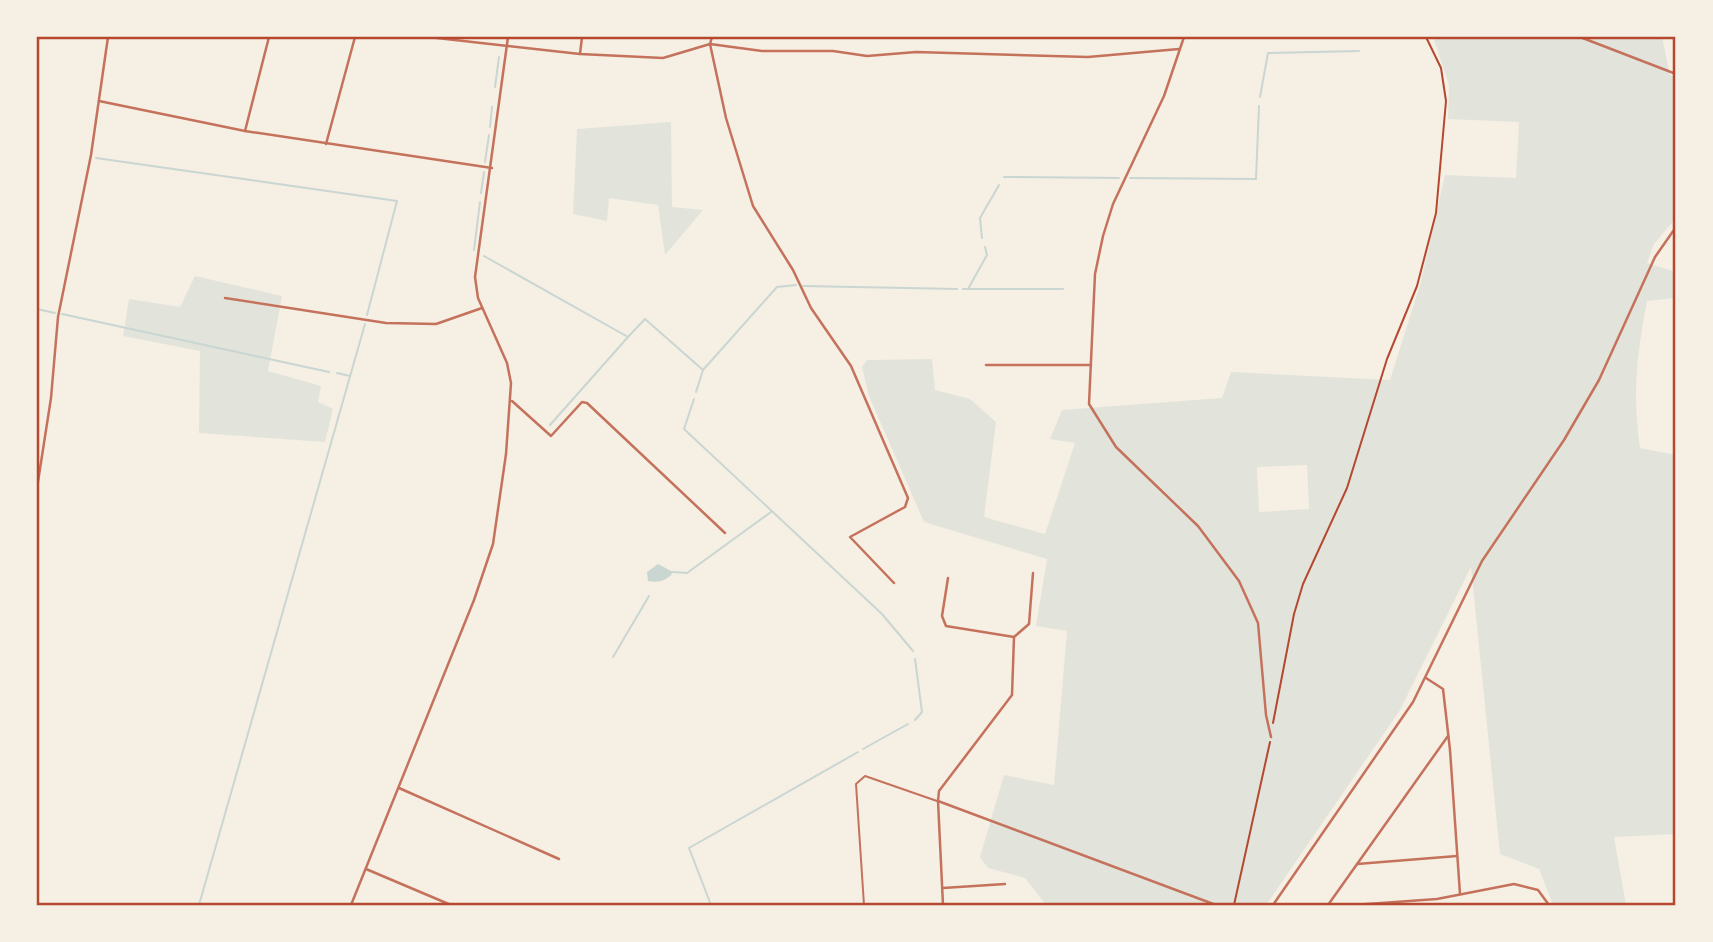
<svg xmlns="http://www.w3.org/2000/svg" width="1713" height="942" font-family="'Noto Serif',serif">
  <rect width="100%" height="100%" fill="#f6efe4"/>
  <g fill="#e2e4dc" fill-rule="evenodd">
    <path d="M1433,37h229l8,38 6,3v140l-22,26 -7,19 29,9v26l-29,3c-10,53 -15,93 -7,147l36,7v379l-62,3 12,68h-73l-14,-36 -39,-15 -29,-287 -71,143 -134,195h-220l-21,-27 -37,-10 -8,-11 24,-82 50,10 13,-154 -31,-5 11,-67 -123,-37 -55,-126 -7,-29 5,-7 65,-1 3,31 35,9 26,23 -12,95 61,17 30,-91 -25,-4 12,-29 160,-12 9,-26 159,8 30,-95 25,-110 71,3 3,-56 -71,-3 1,-34zM1307,465l2,44 -50,3 -2,-45z"/>
    <path d="M671,122l1,85 31,3 -38,45 -7,-50 -49,-7 -2,23 -34,-7 4,-85z"/>
    <path d="M195,276l87,20 -14,75 53,15 -3,16 15,7 -8,33 -126,-9 1,-82 -77,-15 6,-37 51,8z"/>
  </g>
  <path fill="#c9d6d2" d="M658,564l15,8c-5,9 -16,11 -25,9l-1,-9z"/>
  <g fill="none" stroke-linecap="round" stroke-linejoin="round">
    <g stroke="#c9d6d2" stroke-width="2">
      <path d="M495,87l4,-30"/>
      <path d="M1260,97l8,-44 91,-2"/>
      <path d="M490,127l2,-20"/>
      <path d="M96,158l301,43 -30,114"/>
      <path d="M485,162l4,-27"/>
      <path d="M1004,177l115,1"/>
      <path d="M1130,178l126,1 3,-73"/>
      <path d="M481,193l3,-21"/>
      <path d="M982,238l-2,-20 19,-33"/>
      <path d="M474,250l6,-48"/>
      <path d="M484,256l144,81 17,-18 58,51"/>
      <path d="M803,286l154,3"/>
      <path d="M963,289h5l19,-34 -2,-8"/>
      <path d="M968,289h95"/>
      <path d="M37,309l18,4"/>
      <path d="M62,314l267,58"/>
      <path d="M337,373l13,3"/>
      <path d="M696,392l7,-22 74,-83 19,-2"/>
      <path d="M694,399l-10,30 198,185 31,37"/>
      <path d="M550,425l78,-88"/>
      <path d="M673,572l14,1 84,-61"/>
      <path d="M613,657l36,-61"/>
      <path d="M915,659l7,53 -7,8"/>
      <path d="M863,749l45,-25"/>
      <path d="M199,905l166,-581"/>
      <path d="M711,905l-22,-57 169,-96"/>
    </g>
    <g stroke="#b5482f" stroke-width="2">
      <path d="M1273,723l21,-109 9,-30 44,-96 40,-129 30,-73 19,-73 10,-112 -5,-33 -15,-31"/>
      <path d="M1234,905l36,-163"/>
    </g>
    <path stroke="#c5725c" stroke-width="2" d="M864,905l-8,-121 9,-8 72,25"/>
    <g stroke="#c5725c" stroke-width="2.5">
      <path d="M428,37l152,17 83,4 47,-14 52,7h71l34,5 49,-4 172,5 91,-8"/>
      <path d="M712,37l-2,7 16,74 27,88 40,64 18,38 40,58 57,132 -3,9 -55,30 44,46"/>
      <path d="M1184,37l-20,59 -51,108 -10,32 -8,38 -6,130 27,43 82,79 41,55 19,42 8,92 5,22"/>
      <path d="M1580,37l96,37"/>
      <path d="M580,54l2,-17"/>
      <path d="M99,101l146,30 247,37"/>
      <path d="M245,131l24,-94"/>
      <path d="M326,144l29,-107"/>
      <path d="M225,298l161,25 50,1 46,-16"/>
      <path d="M986,365h105"/>
      <path d="M512,401l39,35 31,-34 5,1 138,130"/>
      <path d="M37,488l14,-90 7,-81 33,-162 17,-118"/>
      <path d="M1033,573l-4,51 -15,13 -2,58 -73,96 -1,10 278,104"/>
      <path d="M948,578l-6,38 4,10 68,11"/>
      <path d="M1426,678l17,11 7,61 10,144"/>
      <path d="M399,788l160,71"/>
      <path d="M938,801l5,104"/>
      <path d="M1357,864l100,-8"/>
      <path d="M366,869l85,36"/>
      <path d="M943,888l62,-4"/>
      <path d="M351,905l123,-305 19,-56 13,-90 5,-71 -4,-20 -29,-65 -3,-21 33,-240"/>
      <path d="M1273,905l140,-203 69,-141 82,-121 35,-60 56,-123 21,-30"/>
      <path d="M1328,905l120,-169"/>
      <path d="M1353,905l84,-6 77,-15 24,6 11,15"/>
    </g>
  </g>
  <rect width="1713" height="942" fill="none" stroke="#f6efe4" stroke-width="77"/>
  <rect x="38" y="38" width="1636" height="866" fill="none" stroke="#b5482f" stroke-width="2.5"/>
</svg>
